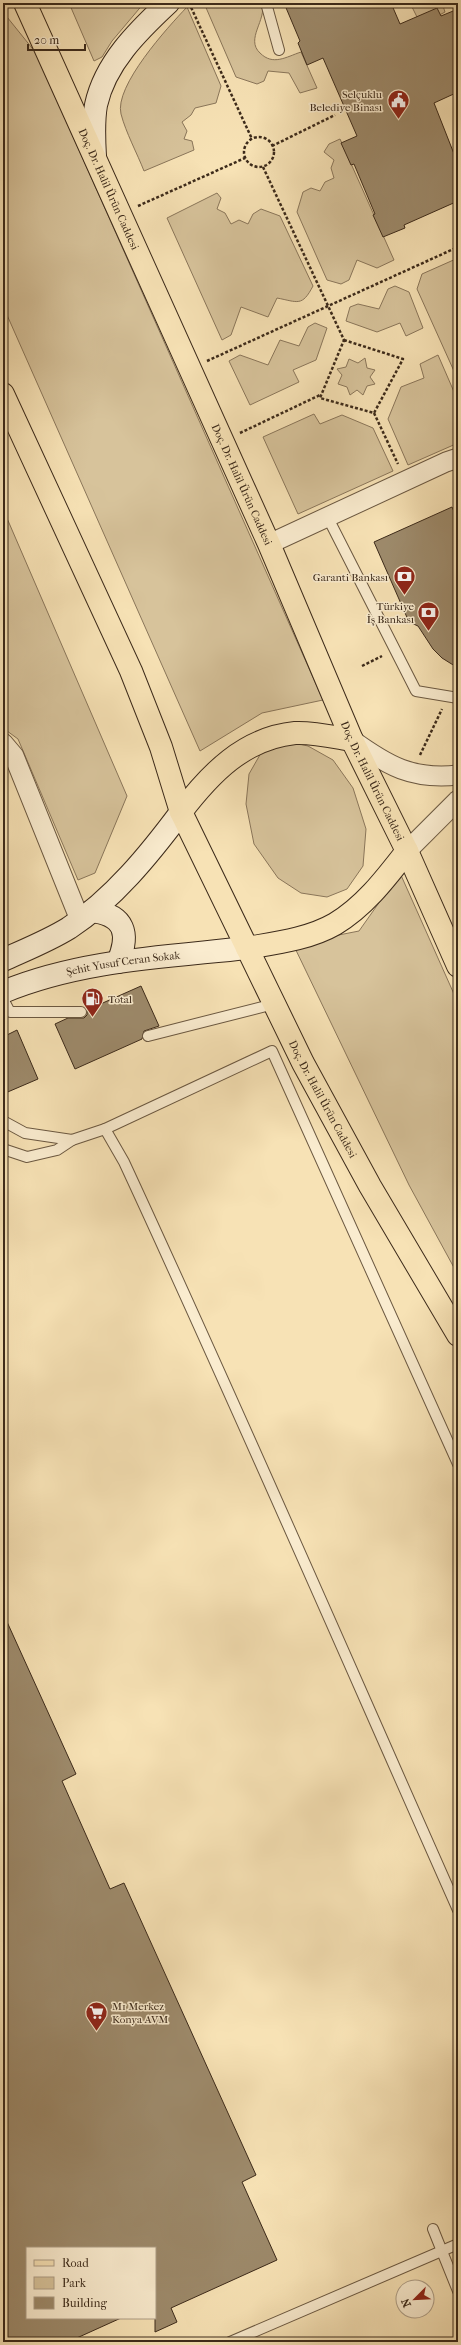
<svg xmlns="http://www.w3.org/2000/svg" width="461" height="2345" font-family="'IM FELL French Canon',serif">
  <rect width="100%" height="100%" fill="#f7e2b5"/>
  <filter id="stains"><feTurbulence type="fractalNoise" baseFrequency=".005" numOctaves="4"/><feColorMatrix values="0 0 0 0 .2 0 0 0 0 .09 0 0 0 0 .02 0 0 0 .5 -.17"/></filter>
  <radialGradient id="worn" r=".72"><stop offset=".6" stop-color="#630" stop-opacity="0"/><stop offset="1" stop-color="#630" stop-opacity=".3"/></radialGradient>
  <g fill="#d7c39b" stroke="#8a765a">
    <path d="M69,3h75l-32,38 -10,16 -8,4z"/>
    <path d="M204,3h58c5,17 -17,36 -2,50 13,13 26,4 41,-1l16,36 -17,5 -11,-20 -21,-2 -4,10 -7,3 -21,-7z"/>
    <path d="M410,3h32l3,9 -24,13z"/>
    <path d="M187,7l34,79 -5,17 -21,5 -4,7 -9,7 5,9 -3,8 8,2 2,9 -50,21c-7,-18 -18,-38 -23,-57 -7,-28 47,-87 66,-107z"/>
    <path d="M3,12l33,41 287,647 -61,13 -62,38 -197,-445z"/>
    <path d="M340,139l54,121 -17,8 -20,-8 -8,20 -8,4 -14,-4 -30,-68 6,-20 8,-4 9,3 5,-9 9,-4 -3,-10 3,-8 -10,-8 5,-8z"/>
    <path d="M217,193l4,5 -4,11 8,4 6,11 8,-4 9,4 5,-10 8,-5 19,7 33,70c-11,21 -15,16 -36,12l-9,19 -27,-10 -10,28 -9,5 -55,-122z"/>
    <path d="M458,258v122l-41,-91 5,-15z"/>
    <path d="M395,286l14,6 14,36 -17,8 -6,-13 -23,9 -31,-11 4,-14 8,-3 21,5 9,-20z"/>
    <path d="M315,323l12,5 -11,32 -23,10 6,12 -49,23 -21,-44 11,-6 28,10 12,-25 19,6 9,-19z"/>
    <path d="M438,355l20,46v42l-50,22 -20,-46 13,-32 23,-9 -4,-14z"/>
    <path d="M365,358l2,10 8,2 -5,7 5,7 -8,2 -4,9 -6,-5 -7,5 -3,-8 -9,-3 4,-9 -5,-6 9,-2 3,-8 9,4z"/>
    <path d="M314,414l6,10 22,-9 31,13 20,43 -95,43 -35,-77z"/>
    <path d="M3,509l124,287 -32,77 -17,7 -60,-141 -15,-11z"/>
    <path d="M281,740l27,6 25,14 20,28 13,41 -3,37 -16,23 -20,8 -26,-4 -23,-15 -24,-34 -8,-40 3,-30 12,-21z"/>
    <path d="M400,873l58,130v272l-49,-90 -116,-241 66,-13z"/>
  </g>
  <g fill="#9d8a6b" stroke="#3c2a1a">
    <path d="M284,3h107l9,21 37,-16 4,8 17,-7v83l-24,11 24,61v37l-54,24 1,3 -22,9 -10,-22 2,-1 -21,-50 -3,1 -10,-22 16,-7 -34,-78 -16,7 -9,-22 2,-2z"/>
    <path d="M452,507l6,14v147l-16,-10 -9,-9 -15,-23 -9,-4 -35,-80z"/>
    <path d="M141,986l18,40 -15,5 -2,8 -67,30 -20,-45 13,-6h16l3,-3v-5z"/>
    <path d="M17,1030l21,49 -35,15v-57z"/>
    <path d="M3,1613l73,161 -14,7 48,108 14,-6 132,292 -14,7 35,78 -106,48 6,14 -22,10v-84h-128v70h94l-53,24h-65z"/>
  </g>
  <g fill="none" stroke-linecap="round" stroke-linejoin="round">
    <defs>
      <g id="lane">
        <path d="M266,3l13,47"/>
        <path d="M328,518l88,173 42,7"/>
        <path d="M3,999l7,13h71"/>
        <path d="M148,1036l126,-32"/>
        <path d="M3,1121l22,12 47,7 33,-11 167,-78 186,413"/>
        <path d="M105,1129l19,33c115,248 223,498 334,748"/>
        <path d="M3,1149l24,8 30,-7 15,-10"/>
        <path d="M433,2229l25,62"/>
        <path d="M230,2342l228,-98"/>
      </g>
      <g id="street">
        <path d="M269,544l177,-82 12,-4"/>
        <path d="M352,740c36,26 60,40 106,35"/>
        <path d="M3,743l11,13 66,164"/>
        <path d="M407,851l51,-51"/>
      </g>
      <g id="secondary">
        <path d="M95,157c-1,-17 -2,-35 1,-52 9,-42 42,-74 72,-102"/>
        <path d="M92,911c33,4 38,23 26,51"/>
        <path d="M3,960c22,-10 45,-19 66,-32 44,-29 80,-73 112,-116"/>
        <path id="s1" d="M3,992c77,-32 162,-35 244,-44"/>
      </g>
      <g id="primary">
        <path id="s2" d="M25,3l244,541 83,196 55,111 51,115"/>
        <path id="s3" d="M3,394l128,277 30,76 20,65 122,251 67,123 88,149"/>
        <path d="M181,812c29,-38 63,-74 114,-79 18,-1 39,4 57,7"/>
        <path d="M247,948c29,-5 62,-9 88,-24 30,-18 51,-46 72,-73"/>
      </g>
    </defs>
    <use href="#lane" stroke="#6b5841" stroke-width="12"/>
    <use href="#street" stroke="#6b5841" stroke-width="21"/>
    <use href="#secondary" stroke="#3c2a1a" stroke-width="24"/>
    <use href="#primary" stroke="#3c2a1a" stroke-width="24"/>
    <g stroke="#3c2a1a" stroke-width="2.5" stroke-dasharray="3 2" stroke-linecap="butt">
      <path d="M189,3l63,136"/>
      <circle cx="259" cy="152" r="15"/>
      <path d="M272,146l63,-31"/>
      <path d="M263,167l81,173"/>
      <path d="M138,206l107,-48"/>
      <path d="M344,340l59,19 -29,54 -54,-15z"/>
      <path d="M207,361l251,-114"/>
      <path d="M374,413l24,51"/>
      <path d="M240,433l80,-38"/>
      <path d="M362,666l20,-10"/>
      <path d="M420,755l22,-46"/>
    </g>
    <use href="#lane" stroke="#faeccf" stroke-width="10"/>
    <use href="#street" stroke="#faeccf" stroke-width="19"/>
    <use href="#secondary" stroke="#faeccf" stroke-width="22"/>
    <use href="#primary" stroke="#f7e2b5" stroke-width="22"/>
  </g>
  <defs>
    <symbol id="civic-pin" viewBox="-11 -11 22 30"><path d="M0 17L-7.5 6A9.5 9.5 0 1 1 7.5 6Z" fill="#8f2418" stroke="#faeccf"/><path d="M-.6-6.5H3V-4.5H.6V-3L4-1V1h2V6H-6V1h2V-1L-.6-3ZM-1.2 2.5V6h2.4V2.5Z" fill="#fff"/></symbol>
    <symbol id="bank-pin" viewBox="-11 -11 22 30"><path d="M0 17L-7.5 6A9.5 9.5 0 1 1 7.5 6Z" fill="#8f2418" stroke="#faeccf"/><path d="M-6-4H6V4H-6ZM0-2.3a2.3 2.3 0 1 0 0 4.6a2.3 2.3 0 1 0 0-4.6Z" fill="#fff"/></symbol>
    <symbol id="fuel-pin" viewBox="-11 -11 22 30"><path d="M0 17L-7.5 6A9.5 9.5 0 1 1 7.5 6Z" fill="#8f2418" stroke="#faeccf"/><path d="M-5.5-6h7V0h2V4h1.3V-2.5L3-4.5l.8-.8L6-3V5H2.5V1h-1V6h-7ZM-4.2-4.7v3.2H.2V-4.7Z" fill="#fff"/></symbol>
    <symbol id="supermarket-pin" viewBox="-11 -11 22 30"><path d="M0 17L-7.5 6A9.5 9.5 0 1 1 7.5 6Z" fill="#8f2418" stroke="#faeccf"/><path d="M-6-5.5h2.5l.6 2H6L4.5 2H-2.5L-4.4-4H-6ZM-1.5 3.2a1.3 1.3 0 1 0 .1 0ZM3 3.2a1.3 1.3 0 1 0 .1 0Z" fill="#fff"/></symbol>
  </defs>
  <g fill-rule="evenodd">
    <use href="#civic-pin" x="386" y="88" width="25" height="34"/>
    <use href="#bank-pin" x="392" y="564" width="25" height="34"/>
    <use href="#bank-pin" x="416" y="600" width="25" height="34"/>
    <use href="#fuel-pin" x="80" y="986" width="25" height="34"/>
    <use href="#supermarket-pin" x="84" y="2000" width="25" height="34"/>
  </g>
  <g text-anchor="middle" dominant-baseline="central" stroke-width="3" stroke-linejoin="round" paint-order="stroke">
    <g font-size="11" fill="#3c2a1a" stroke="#faeccf" text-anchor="end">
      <text x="382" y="94">Selçuklu<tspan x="382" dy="13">Belediye Binası</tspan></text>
      <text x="388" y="577">Garanti Bankası</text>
      <text x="414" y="606">Türkiye<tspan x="414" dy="13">İş Bankası</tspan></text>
      <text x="108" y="999" text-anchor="start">Total</text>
      <text x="112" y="2006" text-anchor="start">M1 Merkez<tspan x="112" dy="13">Konya AVM</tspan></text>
    </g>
    <g font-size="11" fill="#3c2a1a" stroke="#faeccf">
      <text stroke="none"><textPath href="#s2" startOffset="204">Doç. Dr. Halil Ürün Caddesi</textPath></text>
      <text stroke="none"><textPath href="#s2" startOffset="528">Doç. Dr. Halil Ürün Caddesi</textPath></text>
      <text stroke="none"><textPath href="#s2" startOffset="852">Doç. Dr. Halil Ürün Caddesi</textPath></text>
      <text stroke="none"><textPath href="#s1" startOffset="124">Şehit Yusuf Ceran Sokak</textPath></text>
      <text stroke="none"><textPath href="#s3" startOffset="775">Doç. Dr. Halil Ürün Caddesi</textPath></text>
    </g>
  </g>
  <rect width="461" height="2345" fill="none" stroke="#f7e2b5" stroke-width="16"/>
  <rect x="4" y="4" width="453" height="2337" fill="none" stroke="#3c2a1a" stroke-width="2"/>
  <rect x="8" y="8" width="445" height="2329" fill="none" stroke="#3c2a1a"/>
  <rect x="26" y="2247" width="130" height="72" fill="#faeccf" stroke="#ae9e87"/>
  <rect x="34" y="2260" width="20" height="6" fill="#f7e2b5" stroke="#ae9e87"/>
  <text x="62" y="2267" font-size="12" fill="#3c2a1a">Road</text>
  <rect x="34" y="2277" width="20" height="12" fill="#d7c39b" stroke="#ae9e87"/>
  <text x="62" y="2287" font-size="12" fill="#3c2a1a">Park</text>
  <rect x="34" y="2297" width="20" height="12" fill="#9d8a6b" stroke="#ae9e87"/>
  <text x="62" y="2307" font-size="12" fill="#3c2a1a">Building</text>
  <g transform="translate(415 2299) rotate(246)"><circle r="19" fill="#faeccf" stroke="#ae9e87"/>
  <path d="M0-3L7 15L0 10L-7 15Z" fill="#8f2418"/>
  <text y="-6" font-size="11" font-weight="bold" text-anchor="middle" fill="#3c2a1a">N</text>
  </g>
  <path d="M28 44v6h57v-6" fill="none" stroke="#3c2a1a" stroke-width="2"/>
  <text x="34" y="44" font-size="12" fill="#3c2a1a" stroke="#faeccf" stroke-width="3" paint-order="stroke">20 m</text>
  <rect width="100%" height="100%" filter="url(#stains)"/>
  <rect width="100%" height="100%" fill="url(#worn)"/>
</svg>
